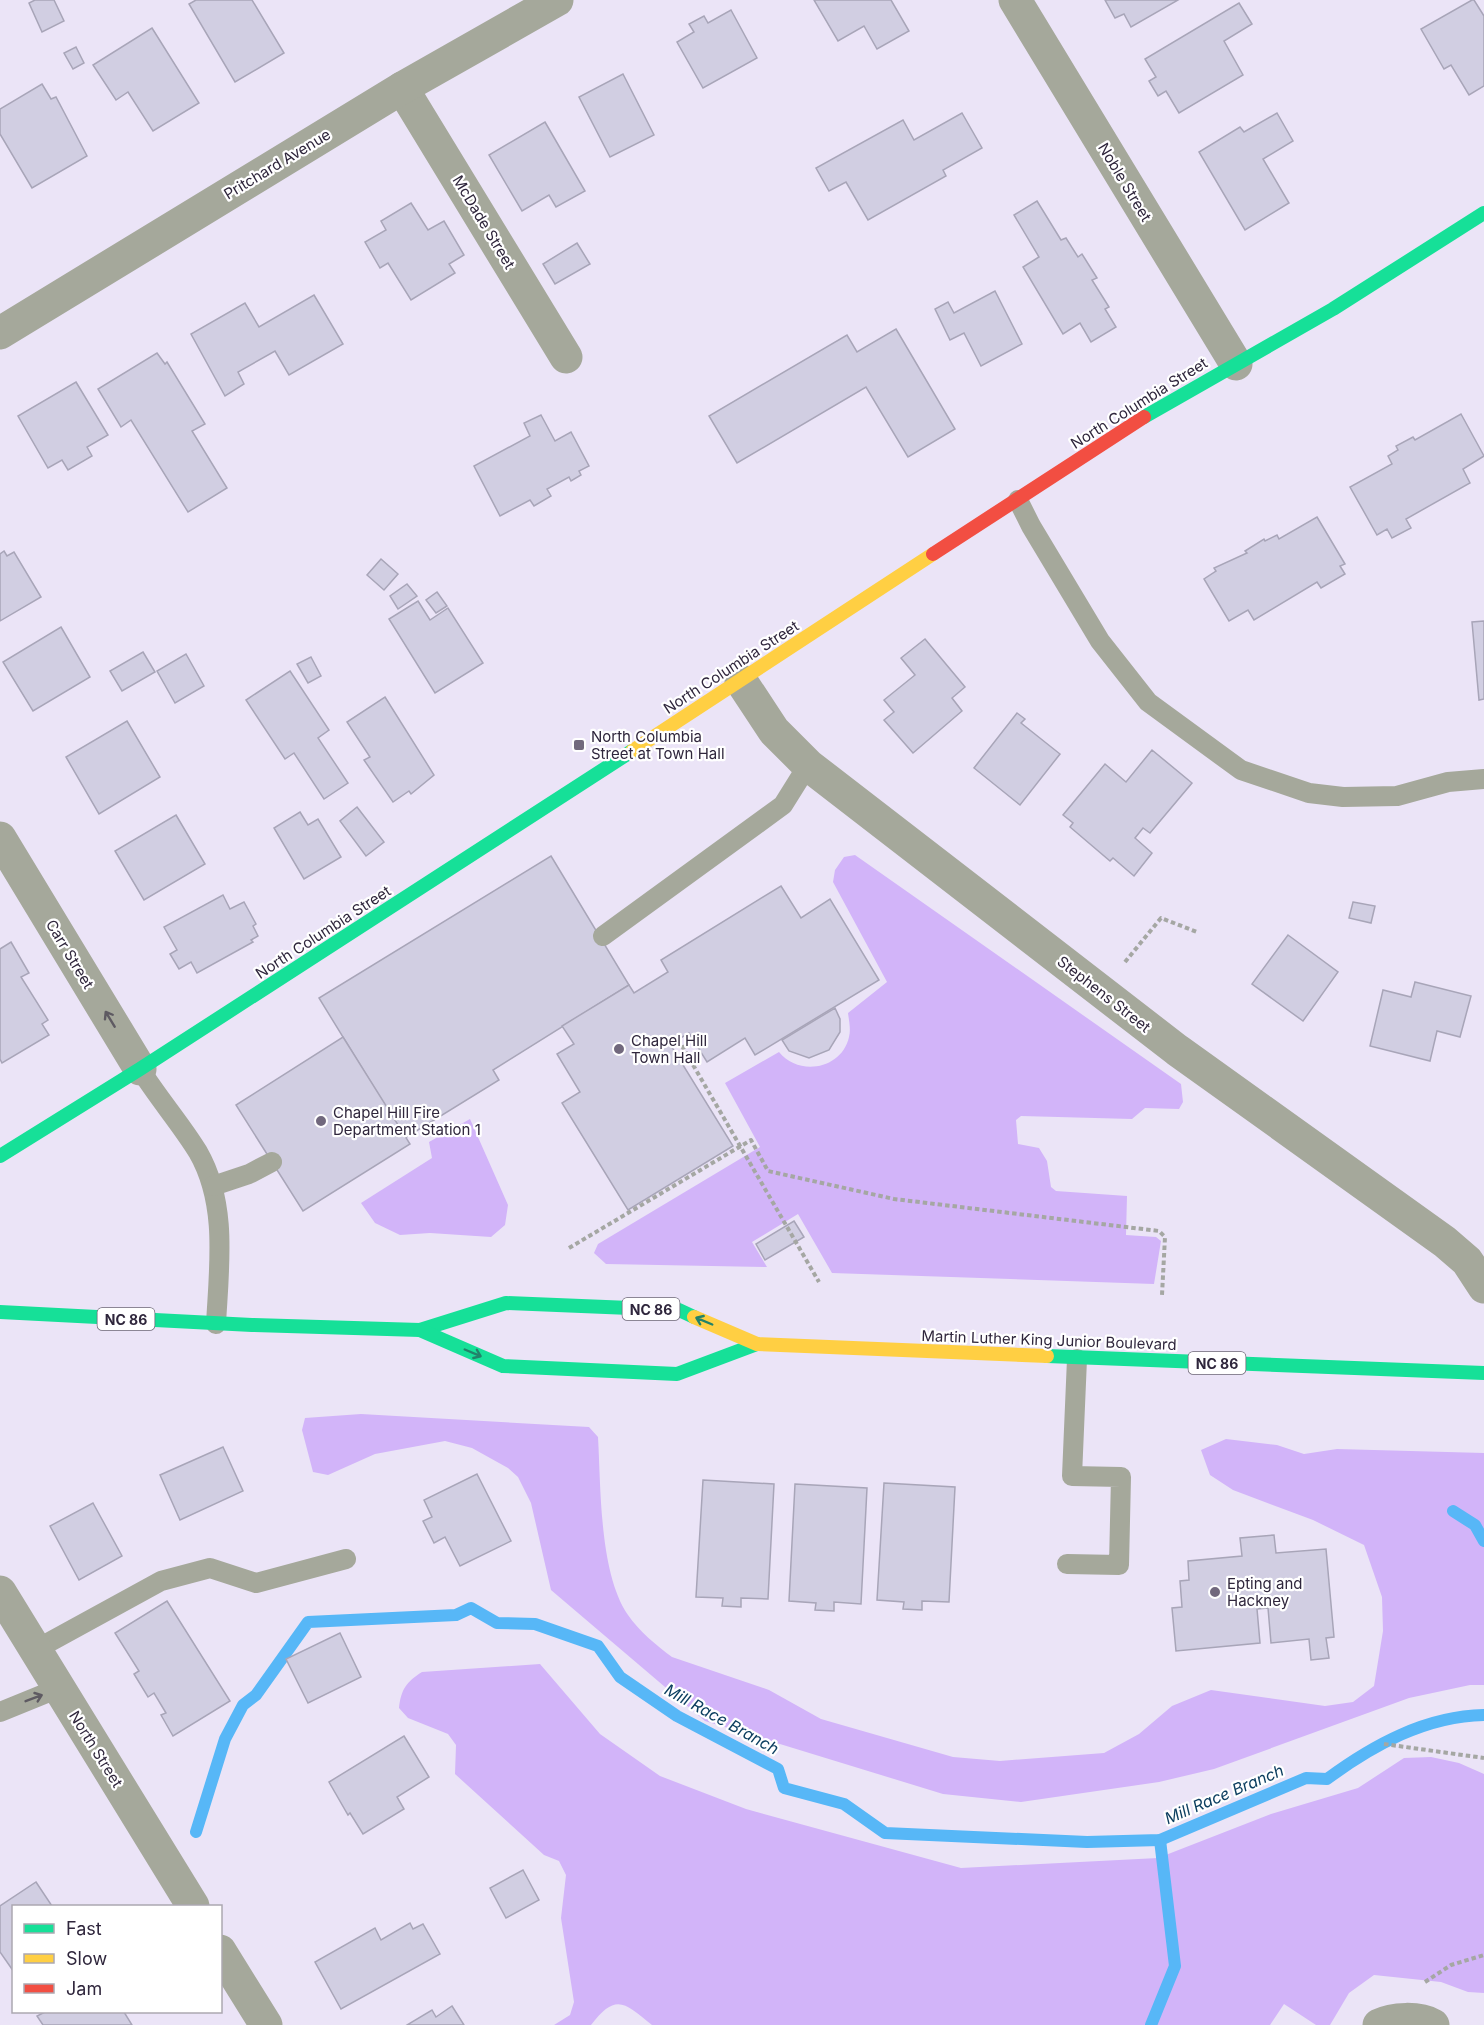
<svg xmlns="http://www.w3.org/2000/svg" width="1484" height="2025" font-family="Inter,sans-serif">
  <rect width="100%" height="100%" fill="#ebe4f7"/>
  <g fill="#d2b4f9">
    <path d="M855,855l326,229 2,18 -4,7 -34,-1 -13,11 -111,-3 -5,4 2,24 21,4 8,13 4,26 5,4 71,5 -1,39 30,2 5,4 -7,43 -322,-11 -34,-59 -46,28 15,25 -161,-3 -12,-11 4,-9 162,-97 -35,-64 54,-31c20,25 63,17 70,-15 2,-8 0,-16 -1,-24l39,-31 -54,-100 2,-12 9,-13z"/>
    <path d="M470,1119l38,86 -3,20 -14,12 -61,-4 -30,2 -25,-12 -14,-20 71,-45 -3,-16z"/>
    <path d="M361,1414l228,13 9,10c3,50 1,136 30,178 11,16 29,31 44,42l97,33 52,29 132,38 47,4 104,-8 35,-19 33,-28 39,-16 114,16 28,-4 21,-16 9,-55 -1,-34 -18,-52 -51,-25 -80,-30 -23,-15 -9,-25 25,-11 51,6 27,9 33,-5 147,4v232h-14l-61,13 -195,71 -55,13 -138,20 -78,-8 -238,-73 -154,-131 -20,-87 -13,-26 -10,-9 -36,-20 -27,-7 -70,13 -47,21 -15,-3 -11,-42 3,-12z"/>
    <path d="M540,1664l60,70 60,42 86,33 215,59 197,-10 113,-44 87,-26 46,-30 27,-1 28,6 25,11v219l-16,-1 -27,-10 -67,-7 -25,18 -19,32h-14l-32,-21 -14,21h-618c-27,-22 -36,-33 -61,0h-37l16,-10 4,-13 -13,-84 5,-43 -7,-14 -15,-6 -89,-81 1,-29 -8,-11 -40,-16 -9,-10c2,-18 7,-26 23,-36z"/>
  </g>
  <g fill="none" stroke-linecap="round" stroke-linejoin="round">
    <g stroke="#57b7f7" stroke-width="12">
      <path d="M1453,1511l22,14 9,16"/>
      <path d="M196,1832l29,-93 18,-34 13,-10 52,-73 148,-7 15,-7 26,15 38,1 63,22 22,31 57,39 101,53 6,19 60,16 41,29 202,9 73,-2 146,-62 21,1c46,-34 99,-63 157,-64"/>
      <path d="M1151,2025l24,-59 -15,-126"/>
    </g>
  </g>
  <g fill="#d1cee2" stroke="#a8a5b8" stroke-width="1.5">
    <path d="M35,0h19l10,21 -22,11 -13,-29z"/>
    <path d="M196,0h56l32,53 -49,29 -46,-78z"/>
    <path d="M814,0h77l18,31 -32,18 -13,-23 -26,15z"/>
    <path d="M1105,0h73l-47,27 -7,-13 -9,4z"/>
    <path d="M1472,0h2l10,16v70l-15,9 -18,-30 -7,4 -23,-40z"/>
    <path d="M1239,3l13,21 -28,17 19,34 -64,38 -13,-22 -8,5 -9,-15 7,-4 -11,-18z"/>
    <path d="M731,10l26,48 -54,30 -26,-46 17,-10 -5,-8 15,-8 4,7z"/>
    <path d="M152,28l47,75 -46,28 -25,-39 -12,8 -23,-35z"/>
    <path d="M76,47l8,16 -11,6 -9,-16z"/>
    <path d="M623,74l31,61 -44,22 -31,-60z"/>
    <path d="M42,84l9,15 5,-2 31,59 -55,32 -32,-54v-25z"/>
    <path d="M962,113l20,35 -39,22 3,6 -78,44 -22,-38 -17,9 -13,-23 87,-48 11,20z"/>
    <path d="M1277,113l16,28 -30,18 26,44 -44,27 -46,-78 41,-25 4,5z"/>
    <path d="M545,122l40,69 -29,16 -7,-12 -27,16 -33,-56z"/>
    <path d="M1037,201l24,39 5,-2 12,19 4,-3 15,24 -5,2 17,27 -4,2 11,18 -25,15 -11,-19 -17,11 -40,-67 16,-10 -25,-42z"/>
    <path d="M411,203l17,27 16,-9 20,34 -15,9 6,9 -44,27 -23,-37 -8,5 -15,-26 21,-12 -5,-9z"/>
    <path d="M577,243l13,21 -35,20 -12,-20z"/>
    <path d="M995,291l27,53 -41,22 -17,-33 -14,7 -15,-31 13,-7 6,11z"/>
    <path d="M314,295l29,49 -54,31 -14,-24 -37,21 6,12 -19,12 -34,-62 54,-31 14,24z"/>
    <path d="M896,329l59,100 -47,28 -42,-70 -129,76 -28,-47 138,-81 10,17z"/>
    <path d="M157,353l8,11 2,-2 38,62 -13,7 35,57 -39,24 -57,-92 -10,7 -23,-38z"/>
    <path d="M76,382l32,53 -21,12 5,9 -24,14 -6,-10 -14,8 -30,-52z"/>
    <path d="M1461,414l23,42 -21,13 7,14 -64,36 5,9 -19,10 -5,-9 -10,6 -27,-48 42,-23 -4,-8 10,-6 -2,-4 17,-9 2,3z"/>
    <path d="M541,415l14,26 16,-9 18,34 -10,5 2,4 -10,6 -2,-4 -22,12 4,7 -17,10 -4,-6 -30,16 -26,-50 56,-30 -6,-13z"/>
    <path d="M1317,517l28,47 -5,2 5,8 -24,14 -4,-6 -63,38 -6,-10 -19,11 -25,-42 12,-8 -2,-3 33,-15 -2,-2 19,-12 1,2 12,-6 2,4z"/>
    <path d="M4,551l3,5 7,-4 27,45 -41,24v-67z"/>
    <path d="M381,559l17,15 -14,16 -17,-15z"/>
    <path d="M407,584l10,12 -19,13 -8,-13z"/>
    <path d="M437,592l10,14 -11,7 -10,-13z"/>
    <path d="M418,601l12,19 18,-12 35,55 -48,30 -46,-74z"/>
    <path d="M1484,621v78l-5,1 -7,-78z"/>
    <path d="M61,627l29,50 -57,34 -30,-49z"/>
    <path d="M925,639l40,48 -13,11 10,13 -49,42 -29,-33 10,-8 -10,-12 31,-25 -14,-17z"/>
    <path d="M143,652l12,20 -33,19 -12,-20z"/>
    <path d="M186,654l18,32 -29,17 -18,-32z"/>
    <path d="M311,657l10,19 -13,7 -11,-19z"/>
    <path d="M290,671l39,59 -11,8 30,45 -24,16 -30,-46 -9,6 -39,-59z"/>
    <path d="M385,697l49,78 -23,19 -2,-3 -16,11 -29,-42 6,-3 -23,-35z"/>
    <path d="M1017,713l8,6 -4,4 39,31 -40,51 -46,-37z"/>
    <path d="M127,721l33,56 -61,37 -33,-57z"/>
    <path d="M1152,750l40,33 -42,50 -7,-5 -8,10 17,15 -18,23 -21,-18 -3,3 -40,-34 3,-4 -10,-8 42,-51 21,18z"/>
    <path d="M357,807l27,35 -18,14 -26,-35z"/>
    <path d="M300,812l8,13 10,-6 23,38 -37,22 -30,-51z"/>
    <path d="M176,815l29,49 -61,36 -29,-49z"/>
    <path d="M551,856l78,129 -136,85 6,10 -94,58 -86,-140z"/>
    <path d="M781,886l20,32 29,-19 49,81 -124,75 -10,-17 -38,24 -18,-29 -19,11 63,102 -105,64 -66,-107 18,-11 -23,-38 17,-10 -12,-18 67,-41 5,8 34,-21 -7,-12z"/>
    <path d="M223,895l7,14 14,-7 12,22 -3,2 5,10 -7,4 2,2 -56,31 -6,-11 -12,7 -9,-15 7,-4 -13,-23z"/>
    <path d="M1353,902l22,4 -4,17 -22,-5z"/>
    <path d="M1288,935l50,37 -35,49 -51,-37z"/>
    <path d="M11,942l18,31 -8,4 27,43 -6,4 7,11 -47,28 -2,-4v-110z"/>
    <path d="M1415,982l56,14 -11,41 -23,-6 -7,30 -60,-15 13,-56 28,7z"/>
    <path d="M835,1008l5,11v13l-11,18 -20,8 -20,-7 -7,-11z"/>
    <path d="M343,1037l67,107 -107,67 -67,-106z"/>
    <path d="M794,1221l10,16 -39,23 -9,-16z"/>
    <path d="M223,1447l20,44 -63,29 -20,-45z"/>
    <path d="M477,1474l34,67 -51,25 -15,-29 -11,6 -11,-22 9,-4 -8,-17z"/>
    <path d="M703,1480l71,4 -6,115 -27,-1v9l-19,-1 1,-8 -27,-1z"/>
    <path d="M884,1483l71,4 -6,115 -27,-1v9l-19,-1 1,-7 -27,-2z"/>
    <path d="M795,1484l72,4 -6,116 -27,-2v9l-19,-1 1,-7 -27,-2z"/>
    <path d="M93,1503l29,53 -43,24 -29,-54z"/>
    <path d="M1274,1535l2,18 50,-4 8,88 -8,1 3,20 -18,2 -2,-21 -38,4 -3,-35 -11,1 3,34 -84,8 -4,-43 10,-1 -2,-26 9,-1 -1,-19 54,-5 -2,-18z"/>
    <path d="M167,1601l63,100 -57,35 -12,-21 5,-2 -12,-20 -6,4 -14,-23 5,-3 -24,-38z"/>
    <path d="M340,1633l21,44 -53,26 -22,-44z"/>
    <path d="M404,1736l25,41 -32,20 7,12 -41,25 -13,-21 -2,2 -19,-33z"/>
    <path d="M523,1870l16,30 -33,18 -16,-30z"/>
    <path d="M36,1882l16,24h-38v66l-14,-20v-46z"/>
    <path d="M410,1923l3,6 10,-5 17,30 -99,55 -26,-47 60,-34 6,12z"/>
    <path d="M452,2006l12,19h-57l25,-15 4,7z"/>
    <path d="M45,2012h79l8,13h-89l-6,-9z"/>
  </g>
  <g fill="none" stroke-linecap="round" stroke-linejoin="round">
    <g stroke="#a5a7a3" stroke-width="4" stroke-dasharray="4.5 3" stroke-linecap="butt">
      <path d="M1125,962l36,-44 36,14"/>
      <path d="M678,1039l141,243"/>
      <path d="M569,1248l182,-108 17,31 126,28 265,32 6,6 -3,58"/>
      <path d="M1384,1744l100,14"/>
      <path d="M1425,1982l26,-17 33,-10"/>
    </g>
    <g stroke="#a5a89b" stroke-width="20">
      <path d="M1018,500l13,26 69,115 48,61 93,68 68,23 34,4 54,-1 51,-14 36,-3"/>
      <path d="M603,936l180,-131 25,-40"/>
      <path d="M140,1069c18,29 41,55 58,83 30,52 21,115 18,172"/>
      <path d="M213,1186l36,-12 23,-12"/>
      <path d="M1067,1564l52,1 2,-88 -49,-1 5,-117"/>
      <path d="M35,1650l126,-69 49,-13 46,15 90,-24"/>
      <path d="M0,1712l59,-24"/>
    </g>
    <g stroke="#a5a89b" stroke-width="33">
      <path d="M1015,0l221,364"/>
      <path d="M402,88l164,269"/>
      <path d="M0,333l402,-245 155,-88"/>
      <path d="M741,681l33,50 34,34 369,285 268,192 22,19 17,26"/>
      <path d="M0,838l140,231"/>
      <path d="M0,1592l193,314"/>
      <path d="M220,1951l46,74"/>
      <path d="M1379,2025c14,-7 40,-8 54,0"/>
    </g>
    <g stroke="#16e098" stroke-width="14">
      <path d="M1144,417l189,-108 151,-96"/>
      <path d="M0,1156l140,-87 492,-318"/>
      <path d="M0,1312l252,13 168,5 86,-27 173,7 15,7"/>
      <path d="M420,1330l83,36 174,8 80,-30"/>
      <path d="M1047,1356l437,17"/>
    </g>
    <g stroke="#ffcf43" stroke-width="14">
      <path d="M632,751l301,-197"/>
      <path d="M694,1317l63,27 290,12"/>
    </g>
    <path stroke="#f24e42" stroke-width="14" d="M933,554l211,-137"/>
  </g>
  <defs><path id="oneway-shaft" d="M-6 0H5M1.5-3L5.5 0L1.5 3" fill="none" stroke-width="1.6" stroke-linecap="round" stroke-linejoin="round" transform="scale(1.5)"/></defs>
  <g stroke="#5e5a62">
    <use href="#oneway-shaft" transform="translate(110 1019) rotate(-121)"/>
    <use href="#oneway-shaft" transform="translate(34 1698) rotate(-21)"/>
  </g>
  <g stroke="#22836a">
    <use href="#oneway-shaft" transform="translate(704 1321) rotate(-157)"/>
    <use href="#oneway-shaft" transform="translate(473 1353) rotate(23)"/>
  </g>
  <g fill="#71687d" stroke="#fff" stroke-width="2">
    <rect x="573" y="739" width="12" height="12" rx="3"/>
    <circle cx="619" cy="1049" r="6"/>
    <circle cx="321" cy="1121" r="6"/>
    <circle cx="1215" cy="1592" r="6"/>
  </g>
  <g text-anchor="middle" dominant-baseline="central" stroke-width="4.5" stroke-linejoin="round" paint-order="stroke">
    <g fill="#fff" stroke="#6d6776" stroke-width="1.5">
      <rect x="622.5" y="1298" width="57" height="22" rx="4.5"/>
      <rect x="97.5" y="1308" width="57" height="22" rx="4.5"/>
      <rect x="1188.5" y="1352" width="57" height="22" rx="4.5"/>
    </g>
    <g font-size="14" font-weight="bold" fill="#2f263c">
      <text x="651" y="1309">NC 86</text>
      <text x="126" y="1319">NC 86</text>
      <text x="1217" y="1363">NC 86</text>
    </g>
    <g font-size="15" fill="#2f263c" stroke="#fff">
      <text transform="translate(277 164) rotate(-31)">Pritchard Avenue</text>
      <text transform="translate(1125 182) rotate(59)">Noble Street</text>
      <text transform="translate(484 222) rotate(59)">McDade Street</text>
      <text transform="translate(1139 403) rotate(-32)">North Columbia Street</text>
      <text transform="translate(731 667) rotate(-33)">North Columbia Street</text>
      <text transform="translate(323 932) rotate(-33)">North Columbia Street</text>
      <text transform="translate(70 954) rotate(59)">Carr Street</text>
      <text transform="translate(1104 994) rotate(38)">Stephens Street</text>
      <text transform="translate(1049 1340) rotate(2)">Martin Luther King Junior Boulevard</text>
      <text transform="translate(96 1749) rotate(58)">North Street</text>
    </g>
    <g font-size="15" fill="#2f263c" stroke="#fff" text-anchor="start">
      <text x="591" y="736">North Columbia<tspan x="591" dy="17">Street at Town Hall</tspan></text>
      <text x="631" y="1040">Chapel Hill<tspan x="631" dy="17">Town Hall</tspan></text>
      <text x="333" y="1112">Chapel Hill Fire<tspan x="333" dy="17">Department Station 1</tspan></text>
      <text x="1227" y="1583">Epting and<tspan x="1227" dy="17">Hackney</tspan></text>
    </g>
    <g font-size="16" font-style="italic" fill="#0d3f60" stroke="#fff">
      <text transform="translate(722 1719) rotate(29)">Mill Race Branch</text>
      <text transform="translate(1224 1794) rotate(-23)">Mill Race Branch</text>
    </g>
  </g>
  <rect x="12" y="1905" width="210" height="108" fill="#ffffff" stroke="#aca8b1" stroke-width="1.5"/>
  <rect x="24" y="1924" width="30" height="9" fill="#16e098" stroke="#aca8b1" stroke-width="1.5"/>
  <text x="66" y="1935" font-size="18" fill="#2f263c">Fast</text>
  <rect x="24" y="1954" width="30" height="9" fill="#ffcf43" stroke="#aca8b1" stroke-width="1.5"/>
  <text x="66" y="1965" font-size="18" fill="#2f263c">Slow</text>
  <rect x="24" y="1984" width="30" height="9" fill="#f24e42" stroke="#aca8b1" stroke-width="1.5"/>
  <text x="66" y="1995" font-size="18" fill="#2f263c">Jam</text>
</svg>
